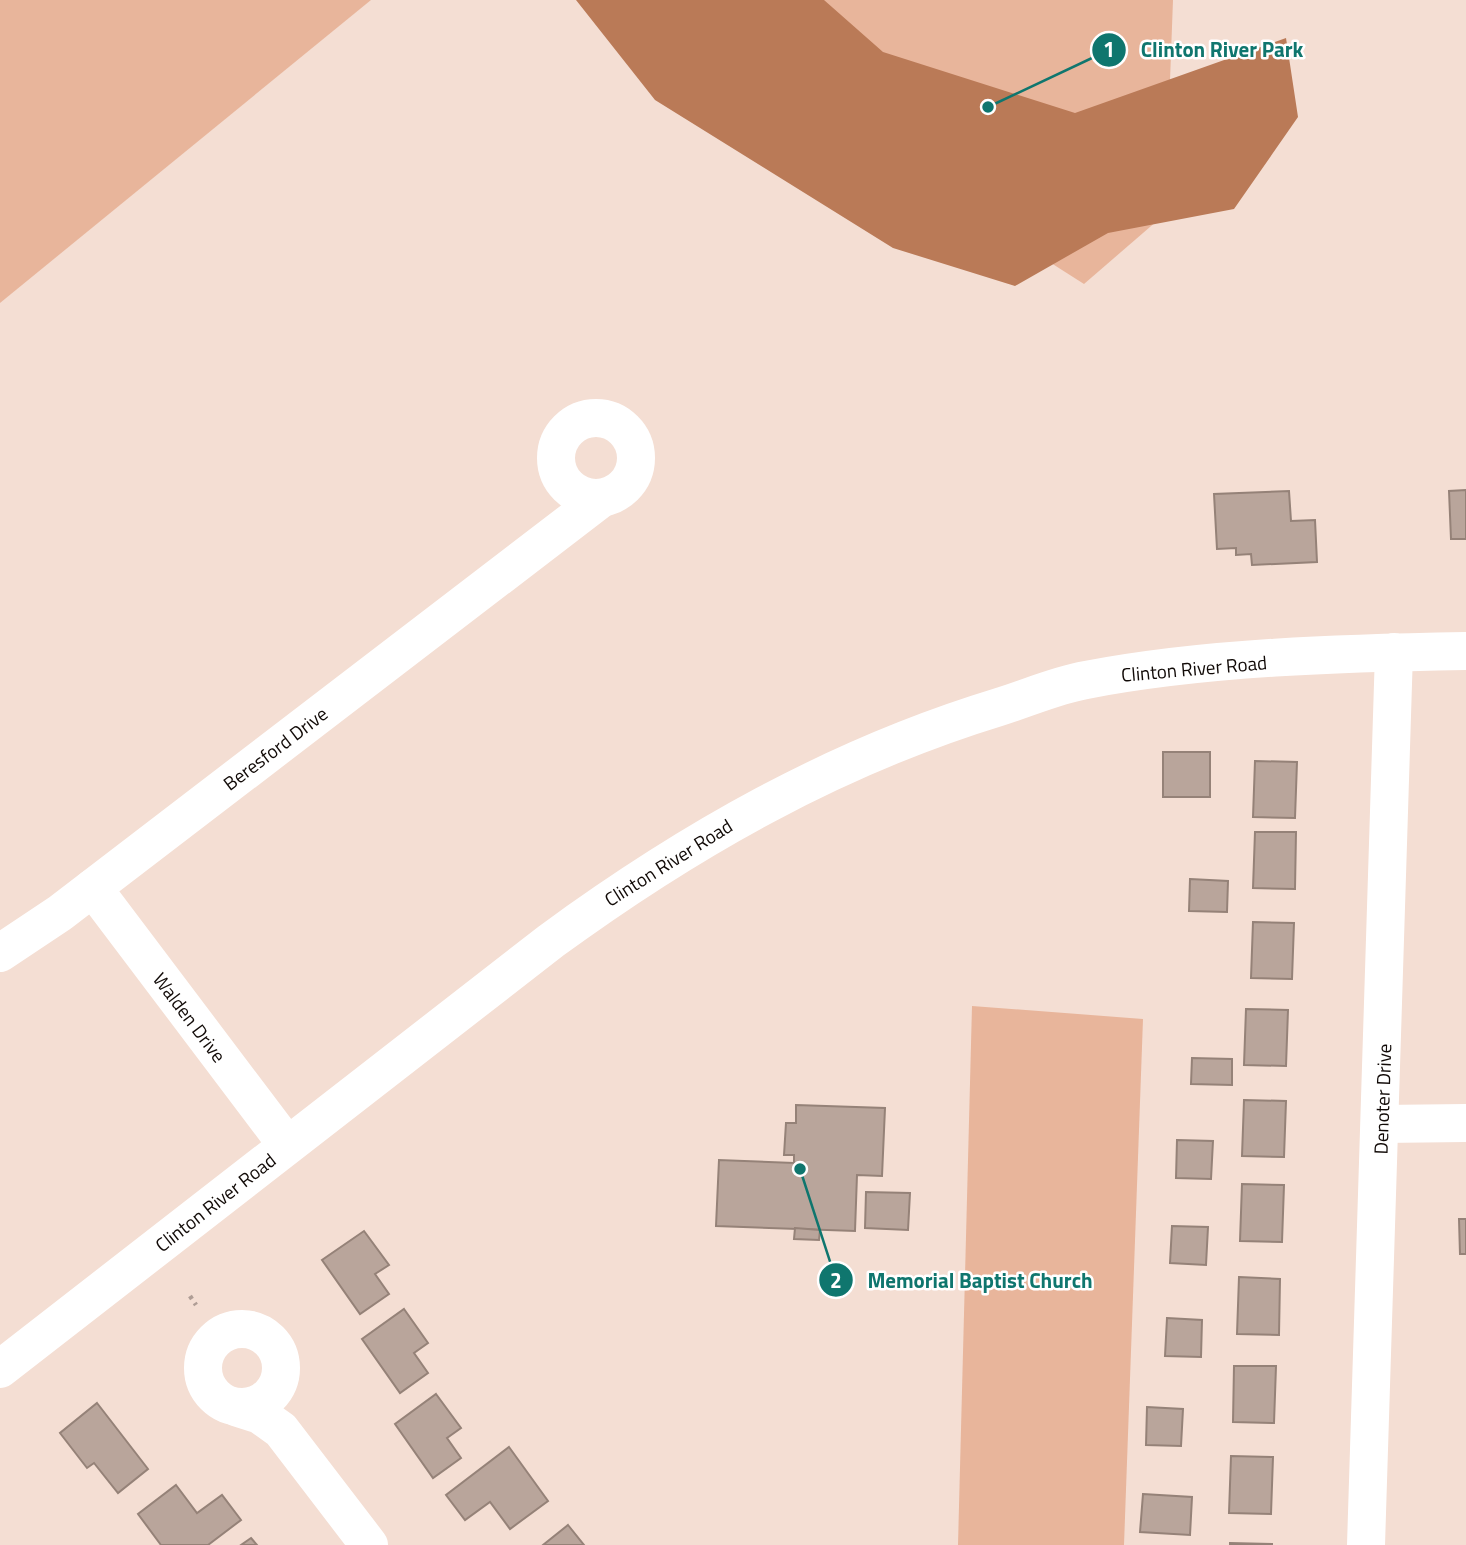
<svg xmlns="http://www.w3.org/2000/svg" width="1466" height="1545" font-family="'Titillium Web',sans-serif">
  <rect width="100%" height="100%" fill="#f4ded3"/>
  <g fill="#e8b59b">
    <path d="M0,0h371l-371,303z"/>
    <path d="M638,0h535l-8,214 -81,70z"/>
    <path d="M972,1006l171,13 -19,526h-166z"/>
  </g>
  <path fill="#ba7a57" d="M576,0h248l59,52 192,61 211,-75 12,79 -64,92 -126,24 -93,53 -122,-38 -238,-148z"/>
  <g fill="#b9a59b" stroke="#958278" stroke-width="2">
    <path d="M1466,490v49h-15l-2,-48z"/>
    <path d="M1289,491l2,30 24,-1 2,42 -65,3 -1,-11 -15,1v-7l-19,1 -3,-55z"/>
    <rect x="1163" y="752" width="47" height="45"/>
    <path d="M1255,761l42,1 -2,56 -42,-1z"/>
    <path d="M1255,832h41l-1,57 -42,-1z"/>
    <path d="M1190,879l38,2 -1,31 -38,-1z"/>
    <path d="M1253,922l41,1 -2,56 -41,-1z"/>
    <path d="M1246,1009l42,1 -2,56 -42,-1z"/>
    <path d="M1192,1058l40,1v26l-41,-1z"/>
    <path d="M1244,1100l42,1 -2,56 -42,-1z"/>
    <path d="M796,1105l89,3 -3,68 -25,-1 -2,56 -139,-5 3,-66 75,3v-8h-10l2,-32h10z"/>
    <path d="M1177,1140l36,1 -2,38 -35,-1z"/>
    <path d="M1242,1184l42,1 -2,57 -42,-1z"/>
    <path d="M866,1192l44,1 -2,37 -43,-2z"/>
    <path d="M1459,1219h7v35h-6z"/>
    <path d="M1172,1226l36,1 -2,38 -36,-2z"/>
    <path d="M795,1228l25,2 -1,10 -25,-1z"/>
    <path d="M364,1231l25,34 -14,9 14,20 -29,20 -38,-54z"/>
    <path d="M1239,1277l41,2 -1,56 -42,-1z"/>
    <path d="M404,1309l24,34 -14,10 14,20 -28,20 -38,-54z"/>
    <path d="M1167,1318l35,2 -1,37 -36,-1z"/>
    <path d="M1234,1366h42l-2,57 -41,-1z"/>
    <path d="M436,1394l25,34 -14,10 14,20 -28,20 -38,-54z"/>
    <path d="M97,1403l51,66 -30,24 -24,-30 -7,5 -27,-35z"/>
    <path d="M1147,1407l36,2 -2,37 -35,-1z"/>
    <path d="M509,1447l39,54 -38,28 -20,-27 -25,18 -19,-25z"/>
    <path d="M1231,1456l42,1 -2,57 -42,-1z"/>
    <path d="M176,1485l21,28 25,-18 19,25 -33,25h-47l-23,-31z"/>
    <path d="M1143,1494l49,3 -2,38 -50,-3z"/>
    <path d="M568,1525l16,20h-41z"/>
    <path d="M251,1538l6,7h-16z"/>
    <path d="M1230,1543l42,1v1h-42z"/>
  </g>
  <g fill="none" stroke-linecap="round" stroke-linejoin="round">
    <path stroke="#af9d95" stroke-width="4.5" stroke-dasharray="3.5 5" stroke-linecap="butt" d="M190,1296l6,9"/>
    <g stroke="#fff" stroke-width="38">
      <circle cx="596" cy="458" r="40"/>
      <path d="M93,888l194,257"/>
      <path d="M0,953l60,-40 542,-415"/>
      <path d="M1381,1124l85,-1"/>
      <circle cx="242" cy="1368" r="39"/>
      <path d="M238,1408l22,7 21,15 88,115"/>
      <path d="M1366,1545l28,-893"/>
    </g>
    <path stroke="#fff" stroke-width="38" d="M0,1369l551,-428c138,-101 284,-184 448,-234 29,-9 58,-22 87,-27 120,-23 258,-27 380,-29"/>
  </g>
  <g text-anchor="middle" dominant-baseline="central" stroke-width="5" stroke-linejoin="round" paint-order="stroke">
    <g font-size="19" fill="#110a07" stroke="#fff">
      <text transform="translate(1194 668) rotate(-5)">Clinton River Road</text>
      <text transform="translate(275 748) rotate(-37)">Beresford Drive</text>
      <text transform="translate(668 862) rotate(-32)">Clinton River Road</text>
      <text transform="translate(190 1017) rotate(53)">Walden Drive</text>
      <text transform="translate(1382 1099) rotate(-88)">Denoter Drive</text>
      <text transform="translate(215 1202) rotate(-38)">Clinton River Road</text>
    </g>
  </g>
  <path fill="none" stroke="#0f766e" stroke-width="2.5" d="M988 107L1109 50M800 1169L836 1280"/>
  <g fill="#0f766e" stroke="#fff" stroke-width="2.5">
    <circle cx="988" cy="107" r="7"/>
    <circle cx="800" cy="1169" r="7"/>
    <circle cx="1109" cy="50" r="18"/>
    <circle cx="836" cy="1280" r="18"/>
  </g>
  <g font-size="21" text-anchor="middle" font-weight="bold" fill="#fff">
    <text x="1109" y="57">1</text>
    <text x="836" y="1288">2</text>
  </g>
  <g font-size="21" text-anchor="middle" font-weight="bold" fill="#0f766e" stroke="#fff" stroke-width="5" stroke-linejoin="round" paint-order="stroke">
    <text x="1222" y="57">Clinton River Park</text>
    <text x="980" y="1288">Memorial Baptist Church</text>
  </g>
</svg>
